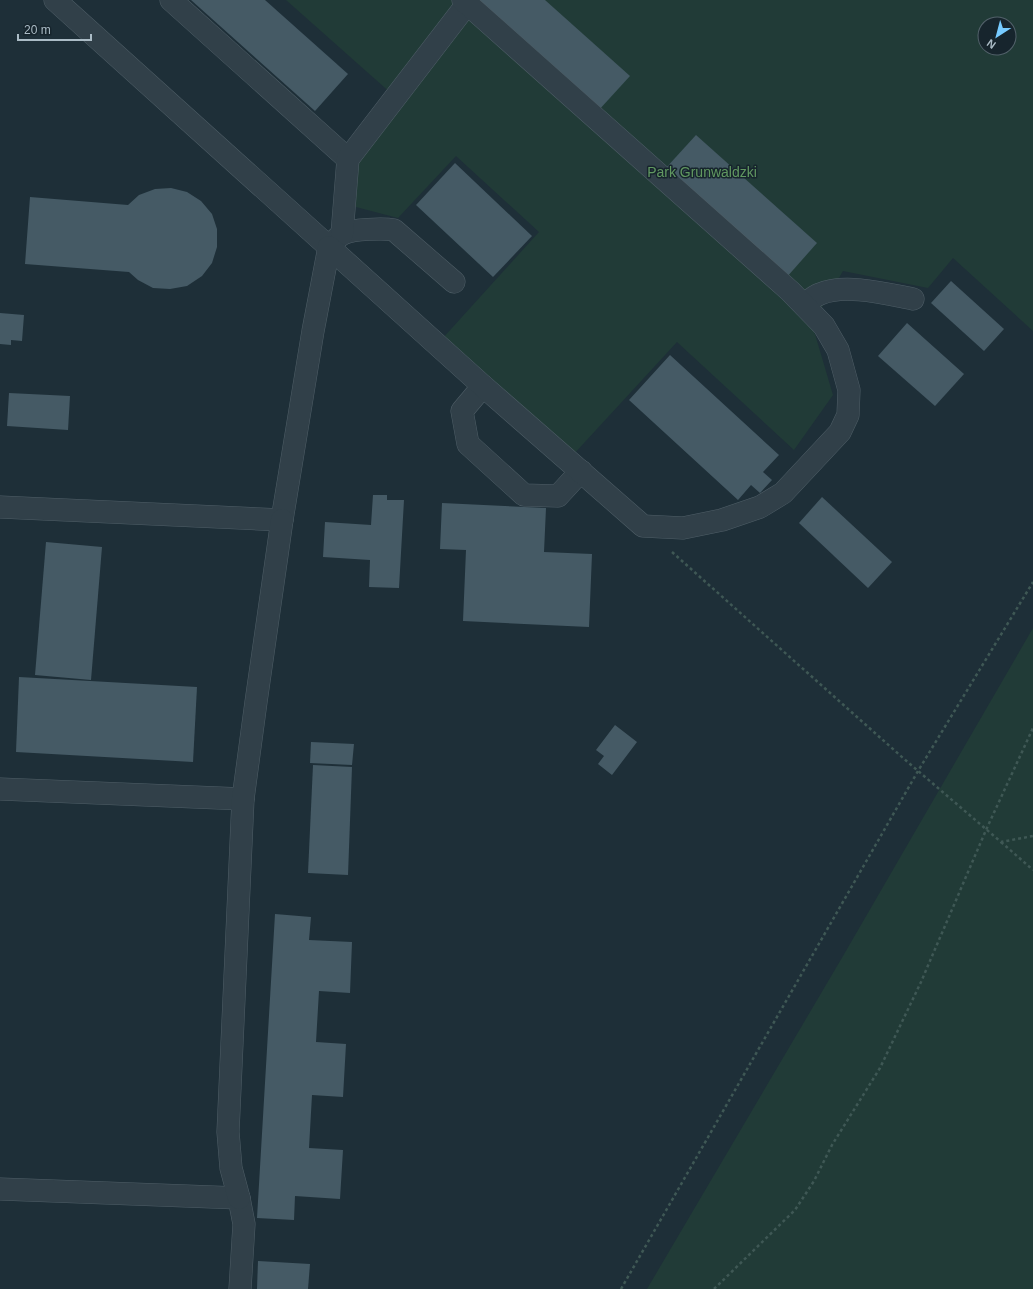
<svg xmlns="http://www.w3.org/2000/svg" width="1033" height="1289" font-family="Arial,sans-serif">
  <rect width="100%" height="100%" fill="#1e2f38"/>
  <g fill="#213b37" fill-rule="evenodd">
    <path d="M286,0h747v331l-80,-73 -25,30 -85,-17 -31,53 21,71 -39,55 -117,-108 -104,113 -131,-116 97,-107 -83,-76 -58,62 -42,-11 -1,-41 47,-63zM985,24h24v24h-24z"/>
    <path d="M1033,628v661h-386l196,-333z"/>
  </g>
  <g fill="#455a65">
    <path d="M191,0h74l83,74 -33,37z"/>
    <path d="M475,0h70l85,76 -32,35z"/>
    <path d="M696,135l121,108 -31,35 -121,-109z"/>
    <path d="M455,163l77,73 -39,41 -77,-72z"/>
    <path d="M171,188l16,4 14,9 11,13 5,15v18l-5,16 -10,13 -15,10 -17,3 -17,-1 -15,-8 -9,-8 -104,-8 5,-67 98,8 11,-10 16,-6z"/>
    <path d="M951,281l53,48 -20,22 -53,-48z"/>
    <path d="M0,313l24,2 -2,26 -11,-1v5l-11,-1z"/>
    <path d="M907,323l57,51 -29,32 -57,-50z"/>
    <path d="M670,355l109,100 -16,17 9,8 -12,13 -9,-8 -13,15 -109,-100z"/>
    <path d="M9,393l61,3 -2,34 -61,-4z"/>
    <path d="M373,495h14v5h17l-5,88 -30,-1 1,-27 -47,-3 2,-35 46,3z"/>
    <path d="M822,497l70,65 -24,26 -69,-65z"/>
    <path d="M442,503l104,5 -2,44 48,2 -3,73 -126,-6 3,-71 -26,-1z"/>
    <path d="M46,542l56,5 -11,133 -56,-5z"/>
    <path d="M19,677l178,10 -4,75 -177,-10z"/>
    <path d="M615,725l22,17 -25,33 -14,-11 6,-8 -8,-6z"/>
    <path d="M311,742l43,2 -2,21 -42,-2z"/>
    <path d="M313,765l39,2 -4,108 -40,-2z"/>
    <path d="M275,914l36,3 -2,23 43,2 -2,51 -31,-2 -3,51 30,2 -3,53 -31,-2 -3,53 34,2 -3,49 -45,-3 -1,24 -37,-2z"/>
    <path d="M258,1261l52,3 -2,25h-51z"/>
  </g>
  <g fill="none" stroke-linecap="round" stroke-linejoin="round">
    <defs>
      <g id="minor">
        <path d="M55,0l274,247c4,-4 9,-11 14,-13 9,-5 41,-6 51,-4l60,52"/>
        <path d="M171,0l177,159"/>
        <path d="M342,234l6,-75 119,-155"/>
        <path d="M804,305c5,-4 10,-9 16,-11 25,-11 67,0 93,5"/>
        <path d="M483,386l-21,25 6,33 56,51 34,1 23,-25"/>
        <path d="M0,507l282,13 31,-189 16,-84 154,139 160,140 40,2 39,-8 38,-13 23,-14 57,-61 8,-17 1,-25 -11,-40 -14,-24 -34,-35 -327,-291"/>
        <path d="M0,789l243,10"/>
        <path d="M0,1189l239,9 5,26 -4,65"/>
        <path d="M239,1198l-8,-30 -3,-36 15,-333 13,-97 26,-182"/>
      </g>
    </defs>
    <use href="#minor" stroke="#4f5e67" stroke-width="23"/>
    <g stroke="#3f5855" stroke-width="2.5" stroke-dasharray="3 3" stroke-linecap="butt">
      <path d="M672,552l231,206 98,84 32,-6"/>
      <path d="M1001,842l32,28"/>
      <path d="M621,1289l297,-518 115,-189"/>
      <path d="M714,1289l81,-79 19,-29 18,-36 48,-77 41,-86 65,-152 47,-102"/>
    </g>
    <use href="#minor" stroke="#314049" stroke-width="22"/>
  </g>
  <g text-anchor="middle" dominant-baseline="central" stroke-width="3" stroke-linejoin="round" paint-order="stroke">
    <g font-size="14" fill="#619861" stroke="#17252d">
      <text x="702" y="172">Park Grunwaldzki</text>
    </g>
  </g>
  <g transform="translate(997 36) rotate(216)"><circle r="19" fill="#17252d" stroke="#52616a"/>
  <path d="M0-3L7 15L0 10L-7 15Z" fill="#77cbff"/>
  <text y="-6" font-size="11" font-weight="bold" text-anchor="middle" fill="#abbcc6">N</text>
  </g>
  <path d="M18 34v6h73v-6" fill="none" stroke="#abbcc6" stroke-width="2"/>
  <text x="24" y="34" font-size="12" fill="#abbcc6" stroke="#17252d" stroke-width="3" paint-order="stroke">20 m</text>
</svg>
